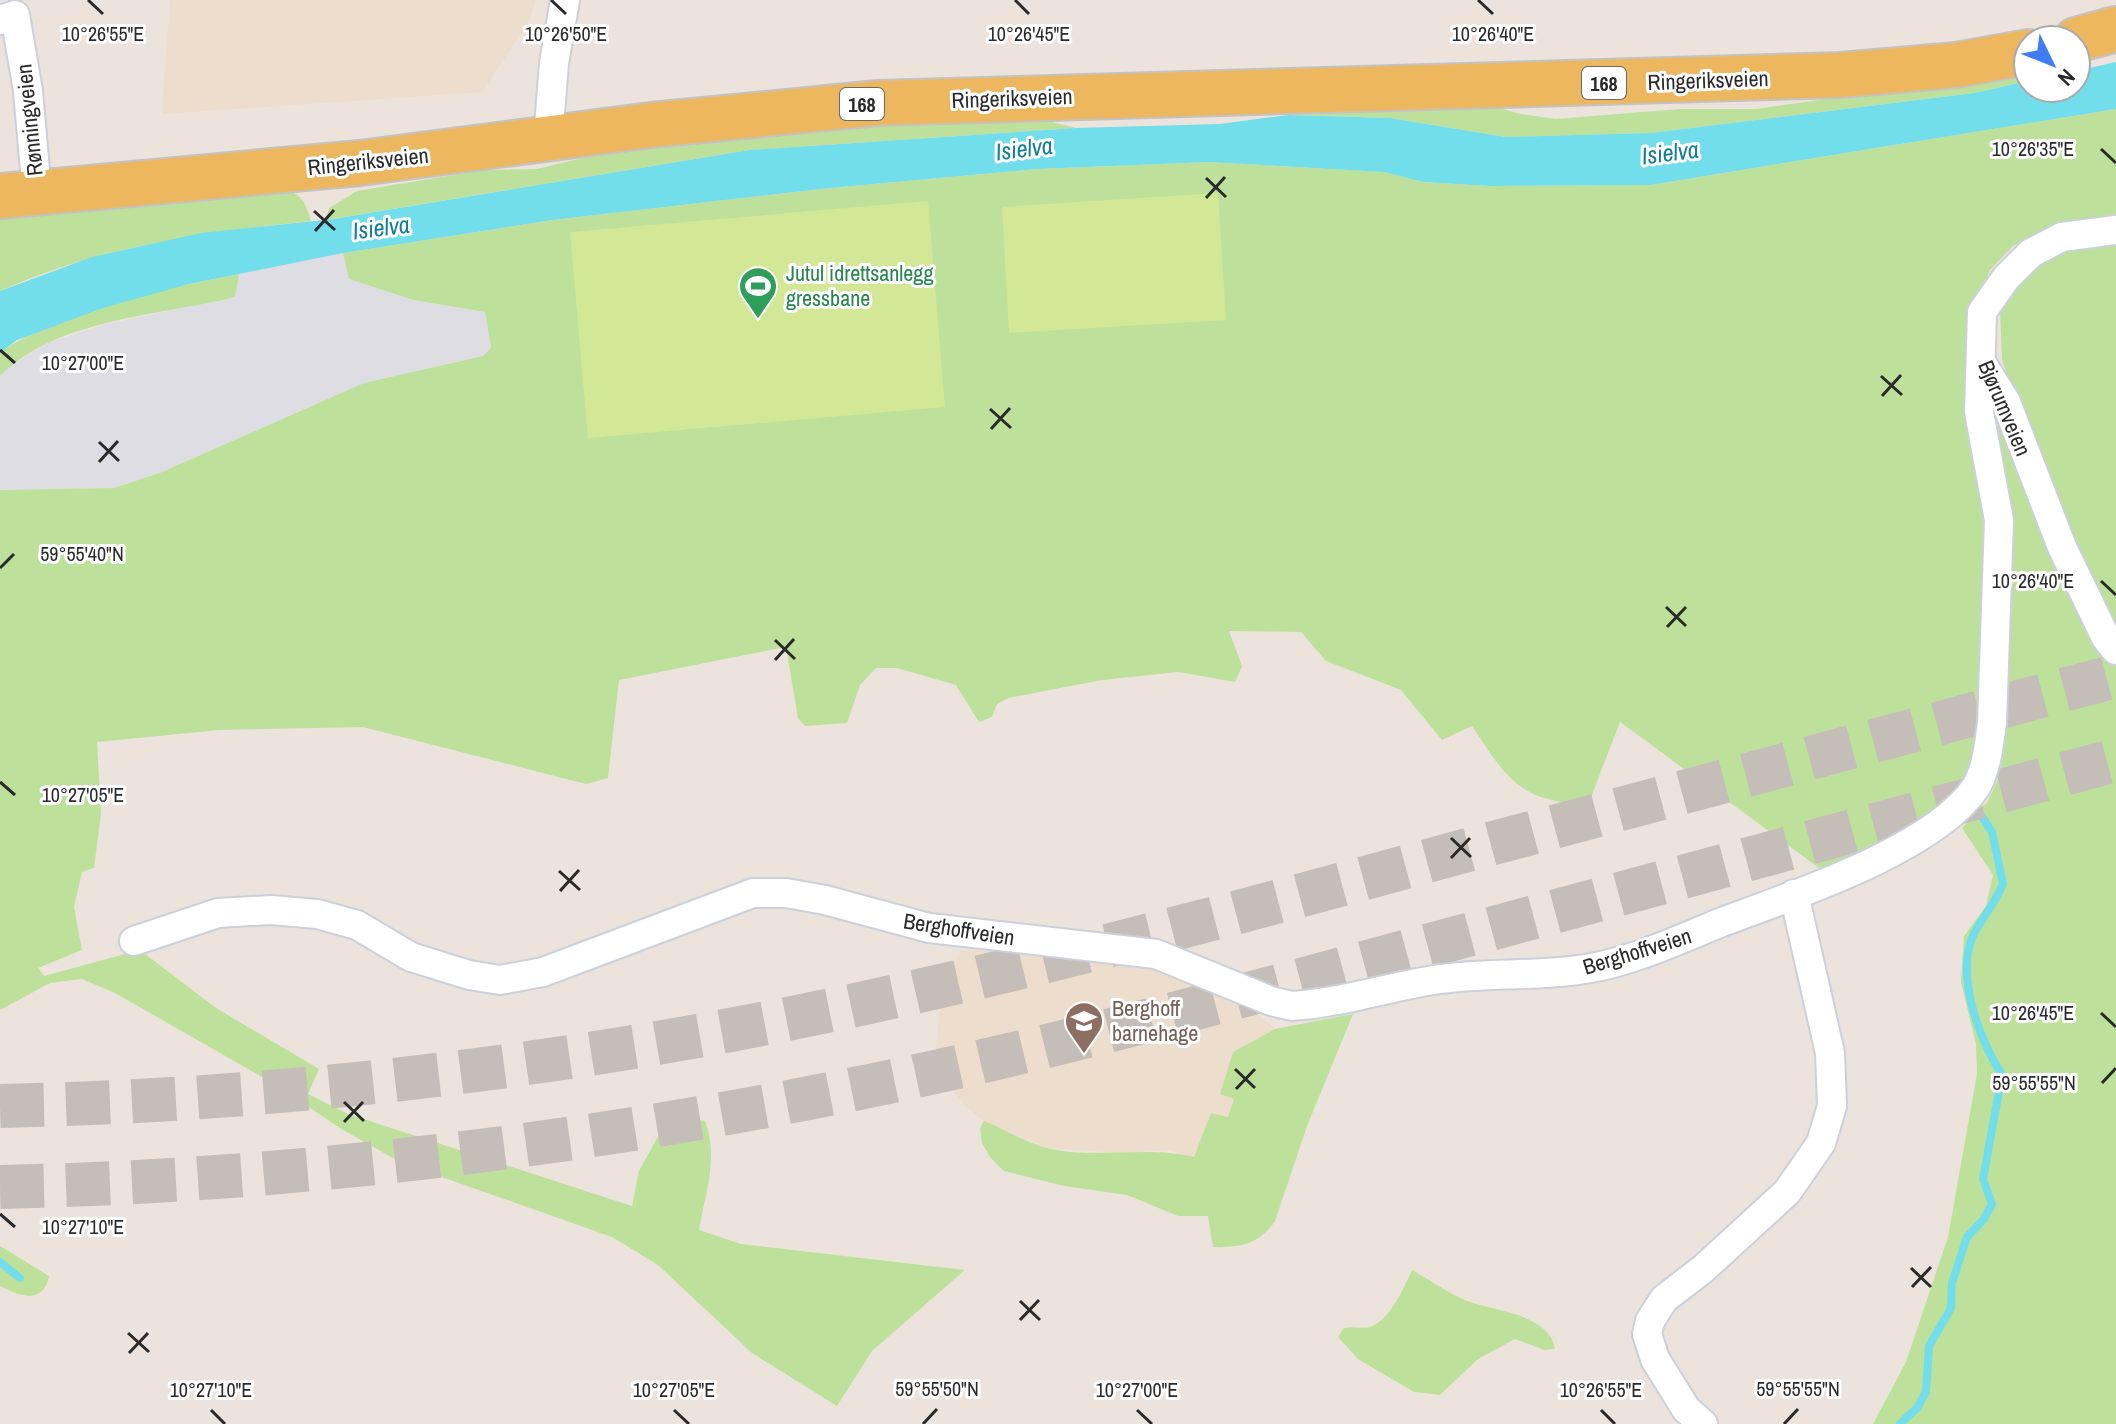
<svg xmlns="http://www.w3.org/2000/svg" width="2116" height="1424" font-family="'Archivo Narrow',sans-serif">
  <rect width="100%" height="100%" fill="#ece3dc"/>
  <path fill="#dedde4" d="M343,253l6,26 64,21 72,12 6,36 -8,8 -119,27 -202,89 -48,16 -114,2v-114l10,-10 40,-24 53,-17 131,-28 5,-23z"/>
  <g fill="#edddcc">
    <path d="M170,0h366l-9,25 -45,67 -320,22z"/>
    <path d="M960,950l90,3 73,8 48,12 74,29 30,27 -42,23 -13,42 14,5 -3,10 -3,8 -17,-4 -16,45 -28,-8 -45,3 -75,-5 -63,-27 -20,-16 -14,-18 -15,-30 4,-43z"/>
  </g>
  <g fill="#bde19a">
    <path d="M2028,69v12l-54,12 -323,40 -145,4 -116,-19 -102,-3 22,-6 165,-8 45,13 36,5 124,-10h77z"/>
    <path d="M2116,109v105l-65,12 -38,20 -23,24 -9,21 -16,99 5,49 18,90 -7,220 -28,51 -80,52 -51,18 -202,-148 -32,83c-70,-5 -80,-25 -116,-79l-30,14 -41,-50 -75,-29 -25,-29 -72,-1 13,35 -7,16 -57,-10 -76,8 -94,18 -11,6 -5,13 -13,5 -23,-37 -59,-17h-21l-16,17 -13,38 -42,3 -7,-8 -12,-71 -167,33 -11,98 -22,6 -223,-57 -144,3 -122,12 4,72 -7,54 -12,4 -8,35 8,43 -44,18 6,8 96,-26 76,58 103,61 -11,25 40,20 284,92 7,-35 31,-56 35,6c14,36 0,73 -6,109l42,14 224,26 -93,81 -35,55 -85,-53 -94,-88 -46,-28 -210,-74 -59,-33 -67,-45 -161,-92 -33,-14 -32,4 -50,27v-520l114,-2 48,-16 202,-89 119,-27 8,-8 -6,-36 -72,-12 -64,-21 -6,-26 209,-33 278,-32 207,-19 172,-7 175,10 39,10 67,4 160,-1z"/>
    <path d="M1036,118l40,10 -326,22 -424,70 3,-12 28,-17 126,-21 54,-1 95,-23 218,-25z"/>
    <path d="M280,187c21,7 25,13 31,34 -107,12 -211,25 -311,70v-78z"/>
    <path d="M2116,244v1180h-243l33,-62 42,-125 29,-163 -1,-30 -15,-62 3,-46 22,-30 7,-31 -31,-47 26,-27 11,-24 5,-26 3,-109 -19,-240 33,14 -19,-56 -2,-50 7,-15 37,-35 11,-6z"/>
    <path d="M239,274l-4,23c-76,19 -177,21 -235,79v-23c58,-42 168,-65 239,-79z"/>
    <path d="M1353,1014l-46,112 -32,95c-16,23 -34,27 -62,26l-5,-31h-30l-51,-21 -63,-9 -60,-15 -14,-14 -8,-14 -2,-15 4,-7c21,8 42,22 63,27 46,12 99,-3 147,9l17,-44 17,4 6,-18 -14,-5 13,-42 42,-23z"/>
    <path d="M0,1246l49,30c-5,29 -30,20 -49,10z"/>
    <path d="M1412,1270c18,10 36,23 55,31 27,10 83,13 88,48l-10,1 -30,-11 -37,20 -38,36 -26,-3 -56,-33 -20,-22 6,-9c8,-2 19,1 26,-1 20,-7 34,-39 42,-57z"/>
  </g>
  <g fill="#d2e896">
    <path d="M1218,193l8,127 -217,13 -7,-126z"/>
    <path d="M928,201l17,206 -357,31 -18,-206z"/>
  </g>
  <path fill="#72ddeb" d="M2116,62v47l-466,76 -160,1 -67,-4 -39,-10 -175,-10 -172,7 -207,19 -278,32 -209,33 -154,31 -86,24 -86,32 -17,13v-62l92,-34 109,-24 132,-14 417,-69 326,-22 144,-4 68,-9 102,3 116,19 145,-4 323,-40 54,-12v7h48v-17z"/>
  <g fill="none" stroke-linecap="round" stroke-linejoin="round">
    <g stroke="#72ddeb" stroke-width="8">
      <path d="M0,1262l20,16"/>
      <path d="M1900,1424l17,-16 9,-16 3,-46 22,-38 1,-25 15,-46 17,-18 8,-15 -9,-25 19,-104c-22,-35 -46,-96 -30,-137 8,-18 23,-34 31,-54l-11,-52 -15,-23"/>
    </g>
    <g stroke="#c5beb8" stroke-width="44" stroke-dasharray="44 22" stroke-linecap="butt">
      <path d="M0,1106c242,-5 487,-31 725,-75 253,-47 501,-115 750,-183 214,-57 427,-115 641,-172"/>
      <path d="M0,1187c289,-6 580,-42 864,-100 188,-38 373,-90 559,-140 231,-62 462,-125 693,-187"/>
    </g>
    <defs>
      <g id="minor">
        <path d="M0,20l15,-5 13,76 9,102"/>
        <path d="M548,139l6,-76 11,-63"/>
        <path d="M1981,362l25,40 56,145 44,91 10,12"/>
        <path d="M134,941l84,-28 53,-3 46,4 40,11 54,32 58,18 31,5 43,-8 210,-79h33l39,7 104,28 227,26 115,47 21,5c50,-3 99,-20 148,-27 51,-7 101,-2 151,-11 45,-8 89,-29 131,-46 70,-26 213,-73 254,-135 11,-19 13,-44 16,-64l7,-203 -20,-108 3,-100 24,-34 25,-25 31,-16 54,-7"/>
        <path d="M1703,1424l-17,-15 -31,-50 -8,-25 3,-13 14,-22 39,-30 84,-77 34,-49 11,-37 -2,-53 -36,-159"/>
      </g>
      <g id="primary">
        <path d="M2076,40l40,-11"/>
        <path d="M0,196l360,-33 291,-38 227,-22 963,-28 115,-10 72,-13"/>
      </g>
    </defs>
    <use href="#minor" stroke="#cbd0db" stroke-width="32"/>
    <use href="#primary" stroke="#c3c3c3" stroke-width="48"/>
    <use href="#minor" stroke="#fff" stroke-width="28"/>
    <use href="#primary" stroke="#edb760" stroke-width="44"/>
  </g>
  <path fill="none" stroke="#2a2a2a" stroke-width="3" d="M88,0l15,14M551,0l15,14M1015,0l14,14M1478,0l15,14M2101,149l15,14M1206,178l20,19M1206,198l19,-21M314,211l21,19M315,231l19,-21M0,350l15,13M1881,376l21,19M1882,396l19,-21M990,409l21,19M991,429l19,-21M99,442l20,19M99,462l19,-21M0,568l14,-14M2101,581l15,14M1666,607l20,19M1667,627l19,-20M775,640l20,19M775,660l19,-21M0,782l15,13M1451,838l20,19M1451,858l19,-20M559,871l21,19M560,891l19,-21M2101,1013l15,14M1235,1069l20,19M2102,1083l14,-15M1236,1089l19,-20M344,1102l20,19M344,1122l19,-20M0,1214l15,13M1911,1268l20,19M1912,1287l19,-20M1020,1301l20,19M1020,1320l19,-20M128,1333l21,19M129,1353l19,-20M211,1410l14,14M674,1410l15,14M1137,1410l15,14M1601,1410l14,14M923,1424l14,-15M1784,1424l14,-15"/>
  <defs>
    <symbol id="stadium-pin" viewBox="-11 -11 22 30"><path d="M0 17L-7.5 6A9.5 9.5 0 1 1 7.5 6Z" fill="#2e9e5b" stroke="#fff"/><path d="M0-5a6.5 5 0 1 0 0 10a6.5 5 0 1 0 0-10ZM-3.5-1.8h7v3.6h-7Z" fill="#fff"/></symbol>
    <symbol id="school-pin" viewBox="-11 -11 22 30"><path d="M0 17L-7.5 6A9.5 9.5 0 1 1 7.5 6Z" fill="#8d6e63" stroke="#fff"/><path d="M0-5L7-2L0 1L-7-2ZM-4 1L0 2.5L4 1V4Q0 6-4 4Z" fill="#fff"/></symbol>
  </defs>
  <g fill-rule="evenodd">
    <use href="#stadium-pin" x="736" y="264" width="44" height="60"/>
    <use href="#school-pin" x="1062" y="999" width="44" height="60"/>
  </g>
  <g text-anchor="middle" dominant-baseline="central" stroke-width="6" stroke-linejoin="round" paint-order="stroke">
    <g fill="#fff" stroke="#6a6a6a" stroke-width="2">
      <rect x="1582" y="67" width="44" height="32" rx="6"/>
      <rect x="840" y="88" width="44" height="32" rx="6"/>
    </g>
    <g font-size="20" font-weight="bold" fill="#2a2a2a">
      <text x="1604" y="83">168</text>
      <text x="862" y="104">168</text>
    </g>
    <g font-size="22" fill="#2a2a2a" stroke="#fff">
      <text transform="translate(1708 80) rotate(-2)">Ringeriksveien</text>
      <text transform="translate(1012 98) rotate(-2)">Ringeriksveien</text>
      <text transform="translate(29 120) rotate(-96)">Rønningveien</text>
      <text transform="translate(368 161) rotate(-6)">Ringeriksveien</text>
      <text transform="translate(2005 408) rotate(67)">Bjørumveien</text>
      <text transform="translate(959 929) rotate(9)">Berghoffveien</text>
      <text transform="translate(1637 951) rotate(-17)">Berghoffveien</text>
    </g>
    <g font-size="22" fill="#27864d" stroke="#fff" text-anchor="start">
      <text x="786" y="273">Jutul idrettsanlegg<tspan x="786" dy="25">gressbane</tspan></text>
    </g>
    <g font-size="22" fill="#785e54" stroke="#fff" text-anchor="start">
      <text x="1112" y="1008">Berghoff<tspan x="1112" dy="25">barnehage</tspan></text>
    </g>
    <g font-size="24" font-style="italic" fill="#117d97" stroke="#fff">
      <text transform="translate(1024 148) rotate(-7)">Isielva</text>
      <text transform="translate(1670 152) rotate(-7)">Isielva</text>
      <text transform="translate(381 227) rotate(-7)">Isielva</text>
    </g>
  </g>
  <g font-size="20" text-anchor="middle" fill="#2a2a2a" stroke="#fff" stroke-width="6" stroke-linejoin="round" paint-order="stroke">
    <text x="103" y="41">10°26'55"E</text>
    <text x="1493" y="41">10°26'40"E</text>
    <text x="566" y="41">10°26'50"E</text>
    <text x="1029" y="41">10°26'45"E</text>
    <text x="2033" y="156">10°26'35"E</text>
    <text x="83" y="370">10°27'00"E</text>
    <text x="82" y="561">59°55'40"N</text>
    <text x="2033" y="588">10°26'40"E</text>
    <text x="83" y="802">10°27'05"E</text>
    <text x="2033" y="1020">10°26'45"E</text>
    <text x="2034" y="1090">59°55'55"N</text>
    <text x="83" y="1234">10°27'10"E</text>
    <text x="937" y="1396">59°55'50"N</text>
    <text x="1798" y="1396">59°55'55"N</text>
    <text x="211" y="1397">10°27'10"E</text>
    <text x="674" y="1397">10°27'05"E</text>
    <text x="1137" y="1397">10°27'00"E</text>
    <text x="1601" y="1397">10°26'55"E</text>
  </g>
  <g transform="translate(2052 64) rotate(133)"><circle r="38" fill="#ffffff" stroke="#aaaaaa" stroke-width="2"/>
  <path d="M0-6L14 30L0 20L-14 30Z" fill="#407df5"/>
  <text y="-12" font-size="22" font-weight="bold" text-anchor="middle" fill="#2a2a2a">N</text>
  </g>
</svg>
